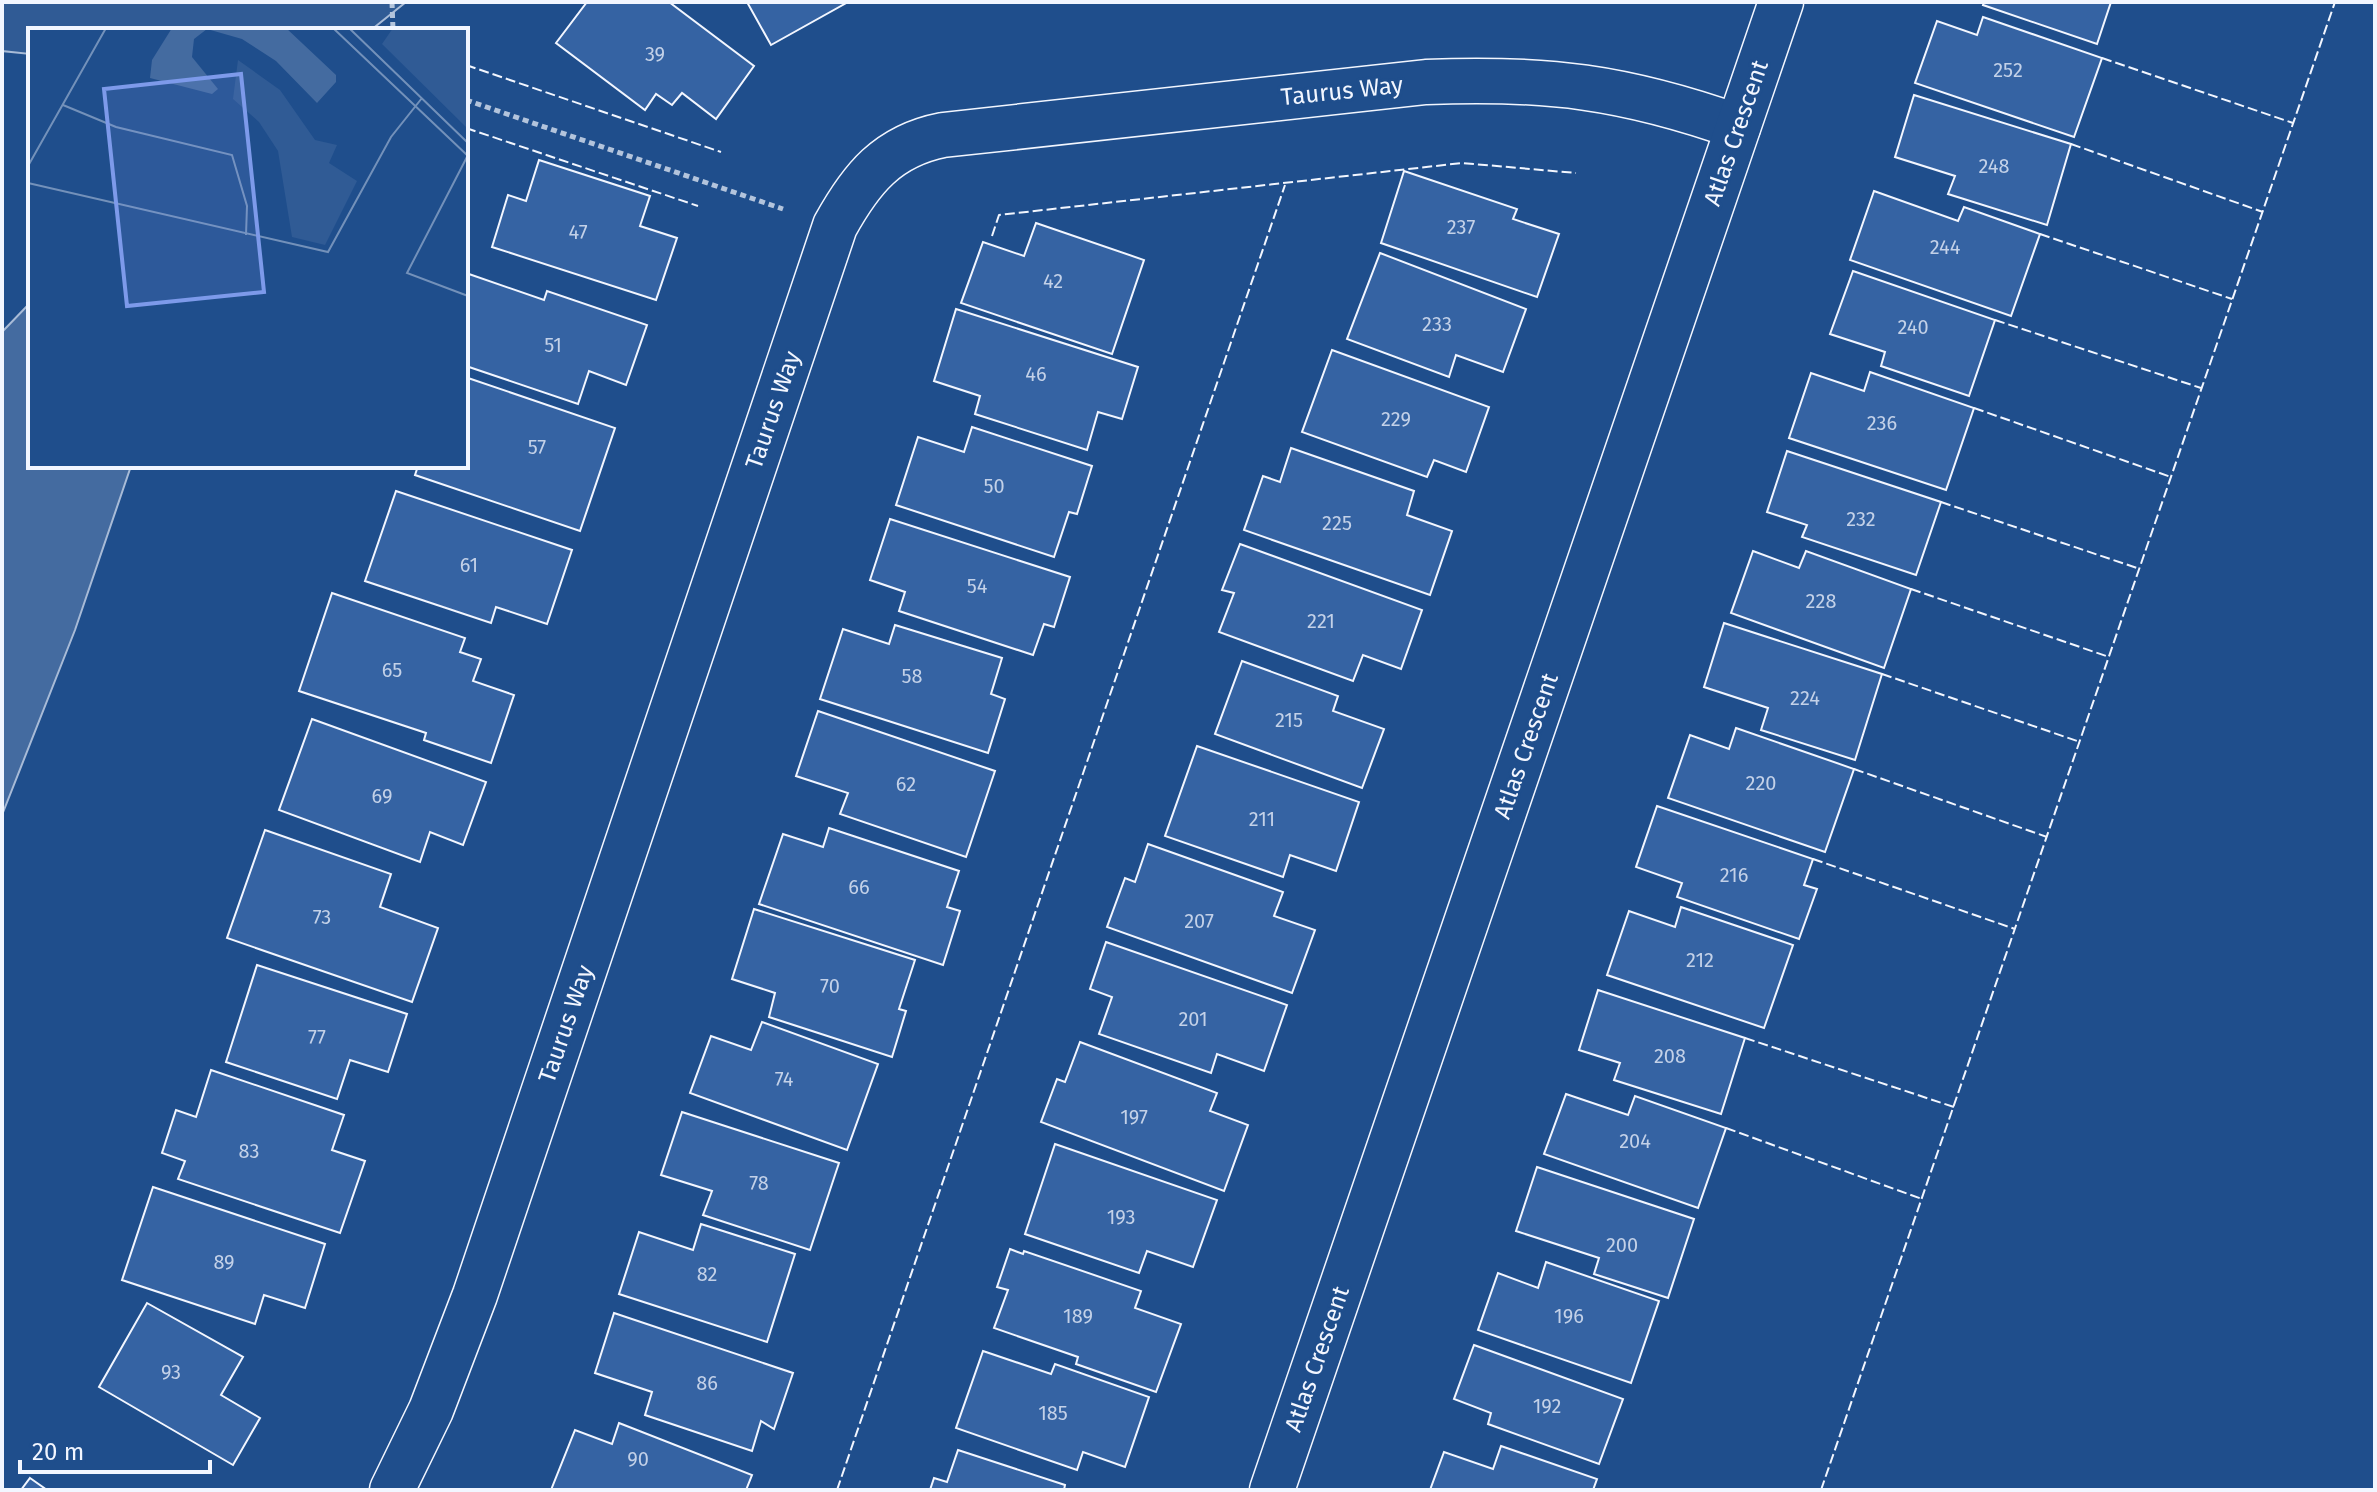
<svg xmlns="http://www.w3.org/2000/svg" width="2377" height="1492" font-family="'Fira Sans',sans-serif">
  <rect width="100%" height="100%" fill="#1f4e8c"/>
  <path fill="#305b95" stroke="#a8bbd7" stroke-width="2" d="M2,2h404l-35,28h-341v24l-28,-3z"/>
  <path fill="#446ba0" stroke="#a8bbd7" stroke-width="2" d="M30,303v163h101l-56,164 -73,185v-483z"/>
  <g fill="#3563a3" stroke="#f2f6ff" stroke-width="2">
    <path d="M587,2h82l85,64 -38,53 -34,-26 -10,12 -16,-11 -11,16 -89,-67z"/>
    <path d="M747,2h101l-77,43z"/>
    <path d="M1984,2h127l-14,42 -114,-39z"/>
    <path d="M1983,17l119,41 -28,79 -159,-54 22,-62 40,14z"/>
    <path d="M1914,95l157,49 -24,81 -99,-31 7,-18 -60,-19z"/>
    <path d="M539,160l111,36 -10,30 37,12 -21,62 -164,-53 16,-52 18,6z"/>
    <path d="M1404,171l113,38 -4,10 46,15 -22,63 -156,-54z"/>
    <path d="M1874,191l84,30 6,-14 76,27 -29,82 -161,-56z"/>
    <path d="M1036,223l108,37 -32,94 -151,-51 22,-61 41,14z"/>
    <path d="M1380,253l146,56 -23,63 -47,-17 -7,22 -102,-38z"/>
    <path d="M1853,271l142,49 -26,76 -88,-30 4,-14 -55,-18z"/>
    <path d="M466,273l78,27 3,-9 100,34 -21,60 -37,-14 -11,33 -112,-38z"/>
    <path d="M956,309l182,58 -16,52 -24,-7 -11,38 -112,-36 5,-18 -46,-15z"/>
    <path d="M1332,350l157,57 -23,65 -32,-12 -7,17 -125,-45z"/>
    <path d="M1870,372l104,36 -28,82 -157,-52 22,-65 53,18z"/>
    <path d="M468,378l147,50 -35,103 -165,-56 3,-9h48z"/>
    <path d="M972,427l120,39 -15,48 -8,-2 -15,45 -158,-52 22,-68 46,15z"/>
    <path d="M1291,448l123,43 -7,24 45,16 -22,64 -186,-65 19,-54 17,6z"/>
    <path d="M1787,451l154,51 -25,73 -114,-38 5,-12 -40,-13z"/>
    <path d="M396,491l176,59 -25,74 -51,-17 -5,16 -126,-42z"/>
    <path d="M890,519l180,58 -16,50 -10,-3 -11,31 -134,-44 6,-19 -35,-12z"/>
    <path d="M1240,544l182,66 -21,59 -38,-14 -10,26 -134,-49 15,-39 -12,-3z"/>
    <path d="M1753,551l46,17 7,-17 105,38 -27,79 -153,-55z"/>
    <path d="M332,593l133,45 -5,14 21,7 -8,22 41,14 -23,68 -67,-23 2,-7 -127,-42z"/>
    <path d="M1724,623l158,51 -27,86 -94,-30 7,-22 -64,-21z"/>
    <path d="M895,625l107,33 -11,36 14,5 -17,54 -168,-54 23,-70 46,15z"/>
    <path d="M1242,661l96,35 -5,15 51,18 -22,59 -147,-54z"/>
    <path d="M818,711l177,60 -29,86 -126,-43 8,-21 -52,-17z"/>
    <path d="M312,719l174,63 -23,63 -33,-13 -10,30 -141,-52z"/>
    <path d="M1736,728l118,41 -29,83 -157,-54 22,-63 39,14z"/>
    <path d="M1197,746l162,56 -23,69 -46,-16 -7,22 -118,-41z"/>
    <path d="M1657,806l156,53 -9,26 13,4 -18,50 -122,-42 5,-14 -46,-16z"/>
    <path d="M829,828l130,43 -12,36 13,4 -17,54 -184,-61 24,-70 40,13z"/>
    <path d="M265,830l126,44 -11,33 58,21 -26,74 -185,-64z"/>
    <path d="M1148,844l135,48 -9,24 41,14 -23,63 -185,-66 18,-49 10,4z"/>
    <path d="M1681,907l112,38 -29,83 -157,-53 22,-64 46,16z"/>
    <path d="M754,909l161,51 -16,49 7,2 -14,46 -123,-40 6,-24 -43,-14z"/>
    <path d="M1106,942l181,63 -23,66 -47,-17 -6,19 -112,-39 13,-37 -22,-8z"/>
    <path d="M257,965l150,49 -19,58 -38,-12 -13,39 -111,-37z"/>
    <path d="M1598,990l147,48 -24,76 -107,-34 6,-17 -41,-13z"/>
    <path d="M762,1022l116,42 -31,86 -157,-57 21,-57 40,14z"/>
    <path d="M1080,1042l137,51 -7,18 38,14 -24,66 -183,-69 16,-43 8,3z"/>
    <path d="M211,1070l133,45 -12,35 33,11 -25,72 -162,-54 7,-18 -23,-8 14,-43 20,7z"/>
    <path d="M1566,1094l62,21 7,-19 91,32 -28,80 -154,-54z"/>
    <path d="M682,1112l157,51 -29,87 -107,-35 9,-24 -51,-16z"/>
    <path d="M1055,1144l162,56 -24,67 -46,-16 -8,22 -114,-39z"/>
    <path d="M1537,1167l157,52 -26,79 -74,-24 5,-16 -83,-27z"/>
    <path d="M153,1187l172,57 -20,64 -41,-13 -9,29 -133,-44z"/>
    <path d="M701,1224l94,30 -28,88 -148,-48 20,-62 54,18z"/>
    <path d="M1010,1249l13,5 1,-3 117,40 -6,17 46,16 -25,68 -80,-28 2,-7 -84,-29 14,-38 -11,-3z"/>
    <path d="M1546,1262l113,39 -28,82 -153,-53 20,-57 40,15z"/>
    <path d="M147,1303l96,54 -22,38 39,23 -27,47 -134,-78z"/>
    <path d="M614,1313l179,60 -19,56 -13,-8 -9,30 -107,-36 7,-23 -57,-19z"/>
    <path d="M1474,1345l149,54 -24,65 -111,-40 3,-11 -37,-14z"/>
    <path d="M983,1351l68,23 4,-10 94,33 -24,70 -42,-15 -6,18 -121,-42z"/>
    <path d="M619,1423l133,52 -6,15h-195l24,-60 37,14z"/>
    <path d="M1501,1446l96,33 -4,11h-163l14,-38 49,17z"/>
    <path d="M958,1450l107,35 -1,5h-134l4,-12 13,4z"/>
    <path d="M30,1478l17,12h-26z"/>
  </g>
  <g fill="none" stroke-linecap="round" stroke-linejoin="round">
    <defs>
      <g id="minor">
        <path d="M392,1490l39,-80 44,-115 360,-1069c26,-47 52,-80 108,-91l483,-53c120,-5 199,5 312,45"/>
        <path d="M1272,1490l509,-1488"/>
      </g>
    </defs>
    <use href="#minor" stroke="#f2f6ff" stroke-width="47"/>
    <g stroke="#b3c4dc" stroke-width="5" stroke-dasharray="6 4" stroke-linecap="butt">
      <path d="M392,2l1,28"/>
      <path d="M466,100l317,109"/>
    </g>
    <use href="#minor" stroke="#1f4e8c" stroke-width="44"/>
    <g stroke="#f2f6ff" stroke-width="2" stroke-dasharray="10 4" stroke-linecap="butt">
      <path d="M2102,58l191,65"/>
      <path d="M466,65l255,87"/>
      <path d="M466,128l232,78"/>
      <path d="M2071,144l192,68"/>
      <path d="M2040,234l192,65"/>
      <path d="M992,236l7,-21 463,-52 114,10"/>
      <path d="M1995,320l206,68"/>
      <path d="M1974,408l197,69"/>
      <path d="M1941,502l199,67"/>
      <path d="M1911,589l198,68"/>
      <path d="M1882,674l198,68"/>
      <path d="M1854,769l193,68"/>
      <path d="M1813,859l202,70"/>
      <path d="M1745,1038l209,69"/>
      <path d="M1726,1128l196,71"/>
      <path d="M837,1490l448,-1305"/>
      <path d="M1821,1490l514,-1488"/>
    </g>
  </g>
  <g text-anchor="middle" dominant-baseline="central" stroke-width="6" stroke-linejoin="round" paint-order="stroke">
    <g font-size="20" fill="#c3d1e8">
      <text x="655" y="54">39</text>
      <text x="2008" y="70">252</text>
      <text x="1994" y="166">248</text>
      <text x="1461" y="227">237</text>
      <text x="578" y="232">47</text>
      <text x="1945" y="247">244</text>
      <text x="1053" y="281">42</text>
      <text x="1437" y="324">233</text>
      <text x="1913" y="327">240</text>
      <text x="553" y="345">51</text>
      <text x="1036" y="374">46</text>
      <text x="1396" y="419">229</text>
      <text x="1882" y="423">236</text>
      <text x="537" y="447">57</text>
      <text x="994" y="486">50</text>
      <text x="1861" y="519">232</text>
      <text x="1337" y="523">225</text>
      <text x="469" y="565">61</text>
      <text x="977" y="586">54</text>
      <text x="1821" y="601">228</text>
      <text x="1321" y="621">221</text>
      <text x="392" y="670">65</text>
      <text x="912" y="676">58</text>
      <text x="1805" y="698">224</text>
      <text x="1289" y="720">215</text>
      <text x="1761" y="783">220</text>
      <text x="906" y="784">62</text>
      <text x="382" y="796">69</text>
      <text x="1262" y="819">211</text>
      <text x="1734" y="875">216</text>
      <text x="859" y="887">66</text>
      <text x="322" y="917">73</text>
      <text x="1199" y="921">207</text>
      <text x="1700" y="960">212</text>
      <text x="830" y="986">70</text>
      <text x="1193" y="1019">201</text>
      <text x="317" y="1037">77</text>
      <text x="1670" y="1056">208</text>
      <text x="784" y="1079">74</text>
      <text x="1134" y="1117">197</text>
      <text x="1635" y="1141">204</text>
      <text x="249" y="1151">83</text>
      <text x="759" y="1183">78</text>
      <text x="1121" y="1217">193</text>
      <text x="1622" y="1245">200</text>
      <text x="224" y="1262">89</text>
      <text x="707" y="1274">82</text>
      <text x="1078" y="1316">189</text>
      <text x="1569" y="1316">196</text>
      <text x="171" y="1372">93</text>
      <text x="707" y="1383">86</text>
      <text x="1547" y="1406">192</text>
      <text x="1053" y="1413">185</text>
      <text x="638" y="1459">90</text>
    </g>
    <g font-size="24" fill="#f2f6ff" stroke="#1f4e8c">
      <text transform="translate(1342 91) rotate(-6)">Taurus Way</text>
      <text transform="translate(1736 133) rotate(-71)">Atlas Crescent</text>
      <text transform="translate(773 410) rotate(-71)">Taurus Way</text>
      <text transform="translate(1526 746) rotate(-71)">Atlas Crescent</text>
      <text transform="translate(566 1024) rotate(-71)">Taurus Way</text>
      <text transform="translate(1317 1359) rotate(-71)">Atlas Crescent</text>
    </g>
  </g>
  <g transform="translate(28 28)">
    <rect width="440" height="440" fill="#1f4e8c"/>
    <path d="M365,0h75v101l-86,-85zM210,32l42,30 35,50 22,5 -8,18 28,18 -32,64 -33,-8 -14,-86 -19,-29 -26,-23z" fill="#305b95"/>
    <path d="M144,0h114l50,47v7l-19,21 -41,-42 -34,-22 -35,-10 -13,10 -2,18 26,32 -6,5 -62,-16 2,-18z" fill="#446ba0"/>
    <path fill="none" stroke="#7391ba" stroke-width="2" d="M305,0l135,128M321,0l119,115M35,77l53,22 116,28 15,51 -1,29M440,127l-61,118 61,23M0,138l78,-138M0,155l300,69 63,-115 31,-39"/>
    <path fill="#7d9aea" fill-opacity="0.15" stroke="#7d9aea" stroke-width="4" d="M213,46l23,218 -137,14 -23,-217z"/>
    <rect width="440" height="440" fill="none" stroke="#f2f6ff" stroke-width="4"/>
  </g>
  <rect width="2377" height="1492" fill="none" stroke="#f2f6ff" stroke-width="8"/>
  <path d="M20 1460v12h190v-12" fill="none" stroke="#f2f6ff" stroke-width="4"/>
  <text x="32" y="1460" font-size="24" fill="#f2f6ff" stroke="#1f4e8c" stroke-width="6" paint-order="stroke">20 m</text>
</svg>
